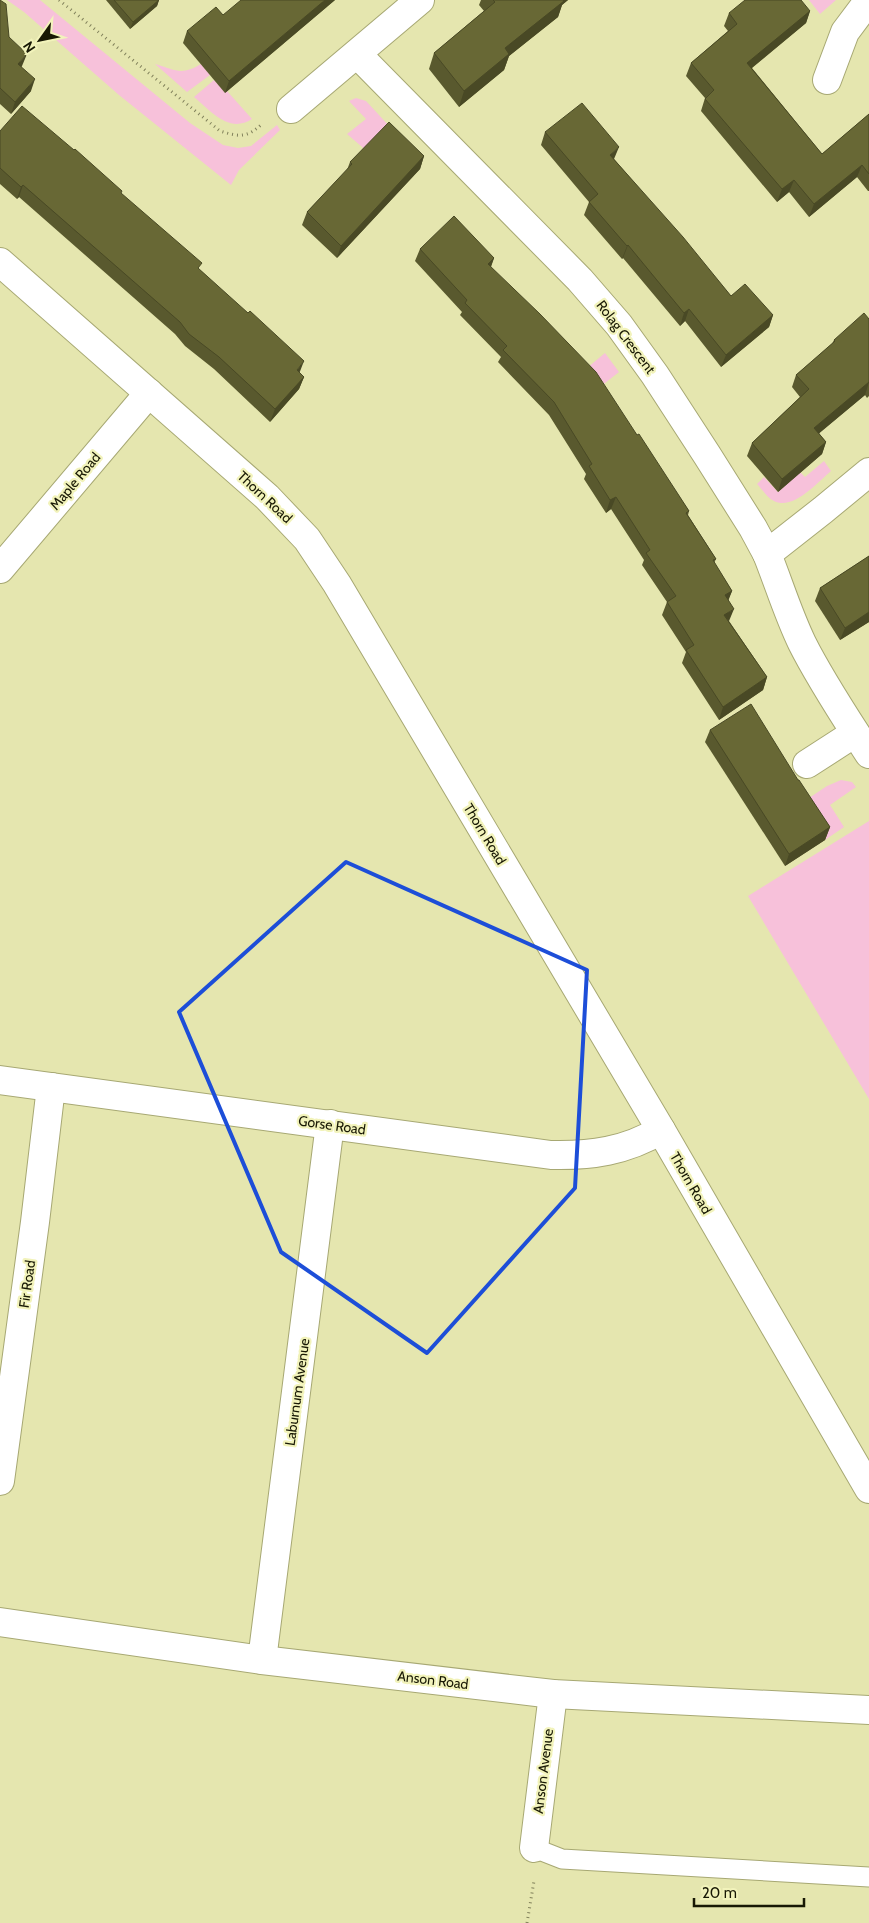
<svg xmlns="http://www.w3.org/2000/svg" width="869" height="1923" font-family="Cabin,sans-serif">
  <rect width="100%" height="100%" fill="#e5e6af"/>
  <g fill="#f7c1da">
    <path d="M7,0h33l150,123 33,22 15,3 13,-2 26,-21 3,5 -41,40 -8,15 -112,-90 -95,-83z"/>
    <path d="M809,0h27l-16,14z"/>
    <path d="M155,64c21,6 26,12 46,0l9,11 -23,17z"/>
    <path d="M214,80l11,12 2,-1 25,28c-23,15 -41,-8 -58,-22z"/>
    <path d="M356,98l10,3 38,41 -36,10 -21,-18 19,-15 -17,-18z"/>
    <path d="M605,353l14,19 -24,19 -8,-23z"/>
    <path d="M824,461l7,10c-13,11 -38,40 -57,30 -7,-3 -12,-12 -17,-17l7,-7 14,15 22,-20 5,5z"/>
    <path d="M841,780l11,2 4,5 -26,18 14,22 -19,13 -16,-25 -3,-15 21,-14z"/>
    <path d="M869,821v278l-121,-203z"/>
  </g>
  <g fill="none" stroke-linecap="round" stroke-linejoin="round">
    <defs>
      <path id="lane" d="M534,1848l28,11 307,18"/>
      <g id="street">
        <path d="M357,54l223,226 39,45 36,50 52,80 46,73 14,26 56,-44 46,-38"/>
        <path d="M827,80l18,-48 24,-32"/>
        <path d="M291,109l129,-109"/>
        <path d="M0,262l267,235 40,42 30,45 324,546 208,359"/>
        <path d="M767,554c12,30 21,60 35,89 19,38 44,75 67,111"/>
        <path d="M0,569l149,-176"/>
        <path d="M807,764l48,-31"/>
        <path d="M0,1080l551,75c40,1 75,-4 110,-25"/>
        <path d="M0,1481l35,-259 16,-135"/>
        <path d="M0,1622l262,38 291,34 316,16"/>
        <path d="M262,1660l68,-536"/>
        <path d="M534,1848l19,-154"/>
      </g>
    </defs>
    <use href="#lane" stroke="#a7a873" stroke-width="21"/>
    <use href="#street" stroke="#a7a873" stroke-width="30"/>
    <g stroke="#81815b" stroke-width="3" stroke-dasharray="1 4" stroke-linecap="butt">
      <path d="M59,0l161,131c19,6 27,7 42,-7"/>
      <path d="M527,1923l7,-42"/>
    </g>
    <use href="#lane" stroke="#fff" stroke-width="19"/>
    <use href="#street" stroke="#fff" stroke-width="28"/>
  </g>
  <g fill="#59592e">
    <path d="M0,0l9,37 13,29 -1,1 10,24 -20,23 -11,-10z"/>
    <path d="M106,0h53l-2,6 -27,23z"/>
    <path d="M335,0l-110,93 -42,-50 4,-12 36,-16z"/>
    <path d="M481,0h87l-6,5 -4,12 -49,39 -5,14 -45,37 -30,-38 5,-16 50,-42 -5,-6z"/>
    <path d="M810,11l-4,12 -54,45 70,86 47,-40v77h-1l-11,-14 -48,40 -20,-25 -12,10 -76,-91 4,-13 -19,-22 5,-13 37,-32 -4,-5 5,-13z"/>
    <path d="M0,131l121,63 79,76 104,107 -5,12 -29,33 -56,-53 -29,-23 -10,-12 -156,-137 -2,2 -17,-15z"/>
    <path d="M545,132l69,27 117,137 42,19 -4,12 -48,40 -36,-46 -5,5 -57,-68 -1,1 -38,-44 5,-13 -48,-57z"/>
    <path d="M424,156l-4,13 -83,89 -35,-33 5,-13 40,-42 3,-8z"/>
    <path d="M420,249l74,9 -3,9 146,168 52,76 -1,4 28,44 -2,4 18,28 -4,9 1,21 38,56 -4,13 -44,30 -37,-57 4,-11 -24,-37 5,-13 -25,-37 2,-5 -33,-51 -5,4 -22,-34 2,-5 -37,-59 -51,-53 3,-5 -41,-42 2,-3 -47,-51z"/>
    <path d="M869,319v77l-2,2 -2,-3 -46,38 7,9 -4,12 -44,38 -31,-36 5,-13 48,-46 -8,-10 4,-12 36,-31 2,-4z"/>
    <path d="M869,556v66l-29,18 -25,-39 5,-13z"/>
    <path d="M710,730l88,50 32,47 -5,13 -40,26 -80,-124z"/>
  </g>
  <g fill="#494925">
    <path d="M159,0l-2,6 -27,23 3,-7z"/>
    <path d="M325,0h10l-110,93 4,-12z"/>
    <path d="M558,0h10l-6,5 -4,12 -49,39 -5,14 -45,37 5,-16 41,-43z"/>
    <path d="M810,11l-4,12 -63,52 4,-12z"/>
    <path d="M27,54l-5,12 -9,10 5,-12z"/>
    <path d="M35,79l-4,12 -20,23 4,-12z"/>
    <path d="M619,147l-5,12 -9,8 5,-12z"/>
    <path d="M424,156l-4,13 -83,89 4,-12z"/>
    <path d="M862,165l-5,12 -48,40 5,-13z"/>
    <path d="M794,180l-5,12 -12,10 5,-13z"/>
    <path d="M23,185l-4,12 -2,2 4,-12z"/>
    <path d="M628,245l-5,13 -1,1 5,-13z"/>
    <path d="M494,258l-5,13 -1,-7z"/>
    <path d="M689,309l-4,12 -5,5 4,-13z"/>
    <path d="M773,315l-4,12 -48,40 5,-12z"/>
    <path d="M304,361l-5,13 -2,-4z"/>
    <path d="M304,377l-5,12 -29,33 5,-13z"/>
    <path d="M869,382l-4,13 -55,46 4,-13z"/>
    <path d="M826,442l-4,12 -44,38 4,-13z"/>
    <path d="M616,497l-5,12 -5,4 4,-13z"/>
    <path d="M732,591l-5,13 -2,-9z"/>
    <path d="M734,609l-5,12 -5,-6z"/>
    <path d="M869,612v10l-29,18 5,-12z"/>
    <path d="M767,677l-4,13 -44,30 4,-13z"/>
    <path d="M830,827l-5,13 -40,26 4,-12z"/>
  </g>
  <g fill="#686835" stroke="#494925">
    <path d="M0,0l6,4 3,33 18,17 -9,10 17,15 -20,23 -15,-14z"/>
    <path d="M114,0h45l-26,22z"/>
    <path d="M241,0h84l-96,81 -42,-50 29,-24 7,8z"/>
    <path d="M493,0h70l1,1 -59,47 4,6 -45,37 -30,-38 61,-51z"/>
    <path d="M745,0h56l9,11 -63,52 75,91 47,-40v60l-7,-9 -48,39 -20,-24 -12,9 -77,-90 9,-9 -23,-27 46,-39 -8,-11z"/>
    <path d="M582,103l37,44 -9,8 73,82 48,59 14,-12 28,31 -47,40 -37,-46 -5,4 -56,-68 -1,1 -38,-44 9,-8 -53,-62z"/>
    <path d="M22,106l52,44 1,-1 47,42 -1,2 81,70 -4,5 50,45 2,-2 54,50 -7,9 7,7 -29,32 -56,-52 -30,-23 -9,-12 -157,-137 -2,2 -21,-19v-37z"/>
    <path d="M389,122l35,34 -83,90 -34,-34 45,-48 -2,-2z"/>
    <path d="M454,216l40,42 -6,6 52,50 56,58 41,63 2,-1 50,77 -3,2 30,46 -3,1 19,31 -7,4 9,14 -10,6 43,62 -44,30 -37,-57 8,-5 -27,-43 9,-6 -30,-43 4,-3 -34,-53 -6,3 -21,-34 3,-2 -38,-62 -51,-52 4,-4 -42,-43 2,-3 -47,-51z"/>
    <path d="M864,313l5,6v63l-55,46 12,14 -44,37 -30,-36 57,-54 -13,-14 39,-34 -1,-1z"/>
    <path d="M869,556v56l-24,16 -25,-40z"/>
    <path d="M751,704l47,76h1l31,47 -41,27 -79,-124z"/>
  </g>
  <path fill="none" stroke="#1d4ed8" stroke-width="4" stroke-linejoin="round" d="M346,862l241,108 -12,218 -148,165 -146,-101 -102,-240z"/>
  <g text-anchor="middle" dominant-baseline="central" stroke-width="4.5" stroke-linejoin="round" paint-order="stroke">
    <g font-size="14" fill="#181804" stroke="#f2f3bb">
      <text transform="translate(626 337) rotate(53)">Rolag Crescent</text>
      <text transform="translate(75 481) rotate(-50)">Maple Road</text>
      <text transform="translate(265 497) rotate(43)">Thorn Road</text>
      <text transform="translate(485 834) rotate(59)">Thorn Road</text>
      <text transform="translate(332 1125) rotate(8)">Gorse Road</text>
      <text transform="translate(691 1183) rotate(60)">Thorn Road</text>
      <text transform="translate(27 1284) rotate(-82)">Fir Road</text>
      <text transform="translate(297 1392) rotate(-82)">Laburnum Avenue</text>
      <text transform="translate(433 1680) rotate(7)">Anson Road</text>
      <text transform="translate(543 1771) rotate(-83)">Anson Avenue</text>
    </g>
  </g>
  <g transform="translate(40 40) rotate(237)" stroke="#f2f3bb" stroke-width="4" paint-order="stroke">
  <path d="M0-4L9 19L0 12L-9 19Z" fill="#181804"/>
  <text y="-8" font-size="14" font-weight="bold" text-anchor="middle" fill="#181804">N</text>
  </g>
  <path d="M694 1898v8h110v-8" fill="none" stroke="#181804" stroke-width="2.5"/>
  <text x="702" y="1898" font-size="15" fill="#181804" stroke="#f2f3bb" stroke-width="4" paint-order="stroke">20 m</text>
</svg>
